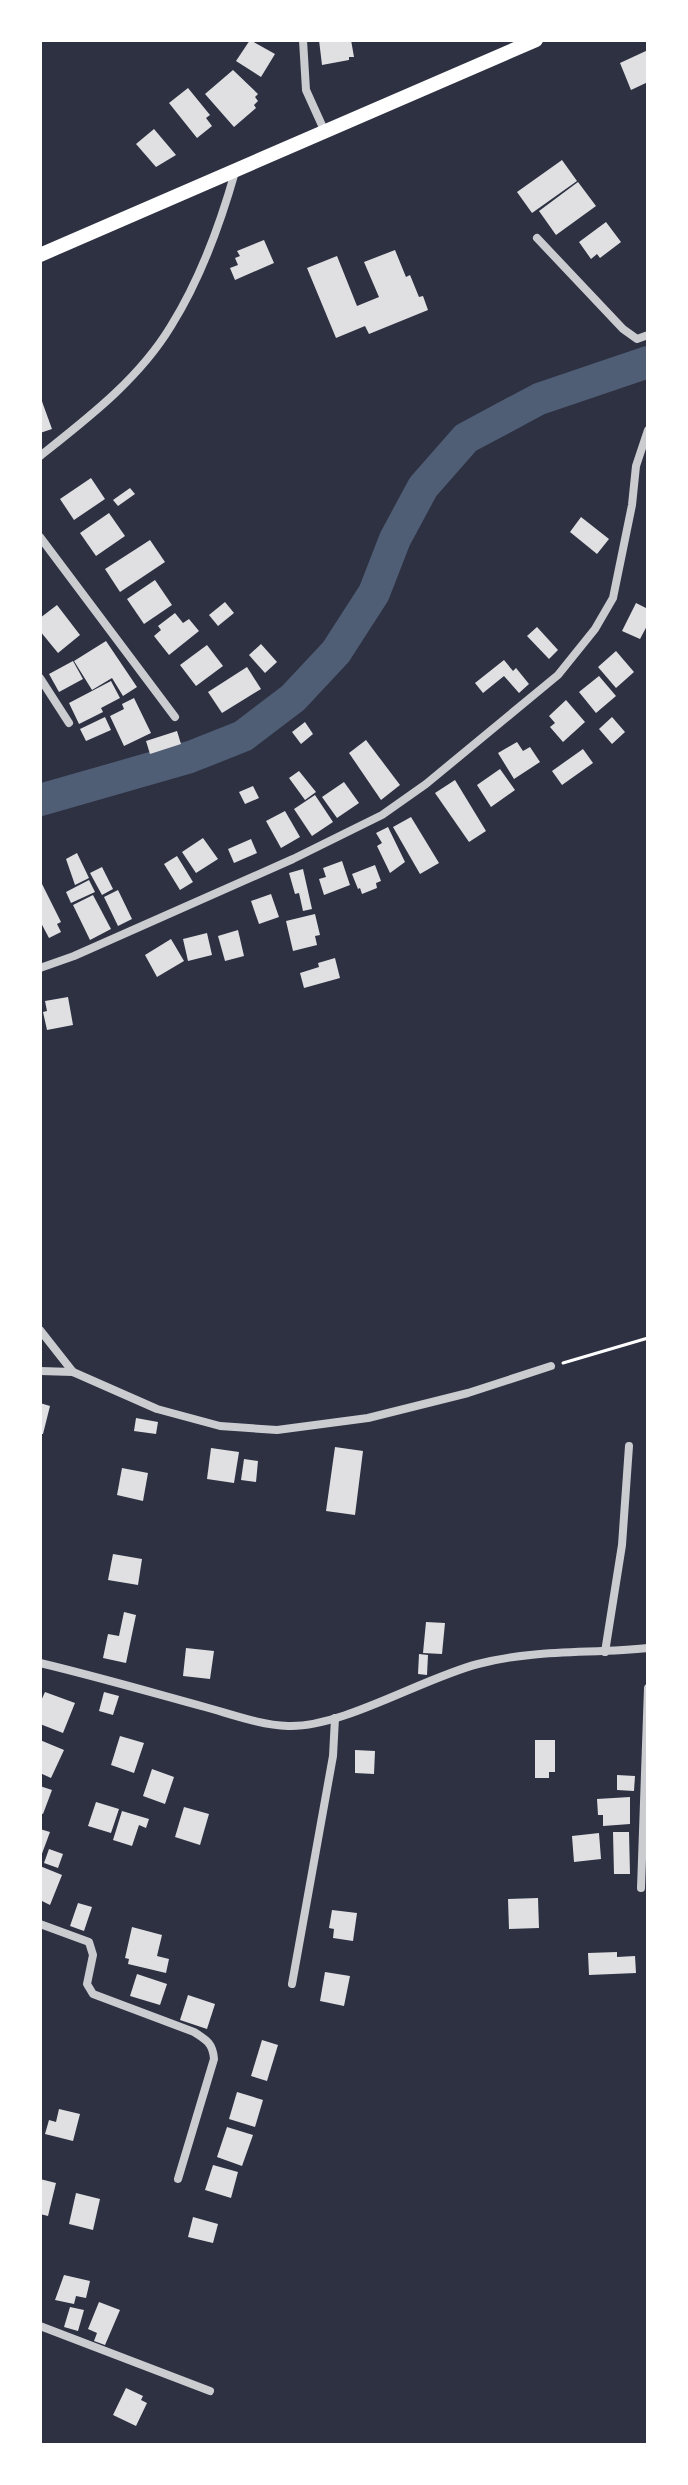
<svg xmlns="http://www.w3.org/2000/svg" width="688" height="2485" font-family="Overpass,sans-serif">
  <rect width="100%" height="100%" fill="#2d3142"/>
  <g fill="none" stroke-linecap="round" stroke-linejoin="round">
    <path stroke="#4f5d75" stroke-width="32" d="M40,800l150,-43 53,-21 50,-38 43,-46 38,-59 21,-54 28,-52 43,-49 73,-39 109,-37"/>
  </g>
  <g fill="#e0e0e3">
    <path d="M250,40l25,14 -14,23 -25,-16z"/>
    <path d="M319,40h32l3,17h-5v3l-27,5z"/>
    <path d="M648,50v32l-17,8 -11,-27z"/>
    <path d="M233,70l25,24 -3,3 3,4 -4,4 2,3 -22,19 -29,-33z"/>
    <path d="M188,88l22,27 -4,3 6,8 -15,12 -28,-35z"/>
    <path d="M154,129l22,26 -20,12 -20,-23z"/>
    <path d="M562,160l15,21 -45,32 -15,-21z"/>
    <path d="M578,182l18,24 -40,29 -17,-24z"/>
    <path d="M606,222l15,20 -21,16 -3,-4 -6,5 -12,-17z"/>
    <path d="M264,240l10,23 -39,17 -5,-12 8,-3 -3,-7 5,-2 -3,-5z"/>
    <path d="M395,250l11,27 4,-2 9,22 4,-1 5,14 -59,24 -4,-8 -29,12 -29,-70 30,-12 20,50 22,-9 -15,-35z"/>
    <path d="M40,396l12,33 -12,4z"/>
    <path d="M91,478l14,21 -31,21 -14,-21z"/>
    <path d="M130,488l5,6 -17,12 -5,-6z"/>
    <path d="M109,513l16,23 -29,20 -16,-23z"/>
    <path d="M581,517l28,22 -12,15 -27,-22z"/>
    <path d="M150,540l15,22 -45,30 -15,-23z"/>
    <path d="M155,580l17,25 -28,19 -17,-25z"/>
    <path d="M225,602l9,11 -16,13 -9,-11z"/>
    <path d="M636,603l12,6v15l-8,15 -18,-8z"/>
    <path d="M57,605l23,30 -22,18 -18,-22v-13z"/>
    <path d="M175,613l8,10 6,-4 10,12 -30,24 -15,-19 7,-6 -3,-4z"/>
    <path d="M537,627l21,23 -9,9 -22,-23z"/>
    <path d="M106,641l31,46 -14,9 -11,-18 -20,12 -18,-29z"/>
    <path d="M261,644l16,18 -12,11 -16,-18z"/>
    <path d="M207,645l16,21 -27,20 -16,-21z"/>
    <path d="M616,651l18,21 -18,16 -18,-21z"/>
    <path d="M504,660l9,11 3,-3 13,16 -10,9 -15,-17 -21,17 -8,-10z"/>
    <path d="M73,661l10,18 -24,13 -10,-18z"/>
    <path d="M247,667l14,22 -39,24 -14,-21z"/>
    <path d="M599,676l17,20 -20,17 -17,-21z"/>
    <path d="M111,681l9,17 -19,10 2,4 -24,12 -10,-21z"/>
    <path d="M134,698l17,35 -27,13 -14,-30 14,-7 -2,-5z"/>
    <path d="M566,700l19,22 -22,20 -13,-15 5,-4 -6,-7z"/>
    <path d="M105,717l6,13 -25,11 -6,-12z"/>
    <path d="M612,717l13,15 -13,12 -13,-15z"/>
    <path d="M305,722l8,12 -12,10 -9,-12z"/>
    <path d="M177,731l4,13 -31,10 -4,-13z"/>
    <path d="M366,740l34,45 -19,15 -32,-47z"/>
    <path d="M517,742l6,9 7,-4 10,15 -26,17 -16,-26z"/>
    <path d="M583,749l10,14 -31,22 -10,-14z"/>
    <path d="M500,769l15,21 -24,17 -14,-22z"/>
    <path d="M299,771l17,21 -11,8 -16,-22z"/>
    <path d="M455,780l31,51 -17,11 -34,-49z"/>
    <path d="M344,782l15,21 -22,15 -15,-21z"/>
    <path d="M253,786l6,12 -14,6 -6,-12z"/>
    <path d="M315,795l18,27 -21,14 -18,-27z"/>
    <path d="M285,811l15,26 -19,11 -15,-27z"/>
    <path d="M411,817l28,46 -19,11 -27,-47z"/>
    <path d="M388,827l17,35 -15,11 -13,-27 5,-3 -6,-10z"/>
    <path d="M203,838l15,21 -22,14 -14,-21z"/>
    <path d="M251,839l6,14 -23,10 -6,-14z"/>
    <path d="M77,853l12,25 -14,7 -9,-26z"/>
    <path d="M177,856l16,26 -13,8 -16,-26z"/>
    <path d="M342,861l8,24 -26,10 -5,-16 7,-2 -3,-9z"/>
    <path d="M375,865l6,16 -5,2 1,5 -15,6 -2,-6 -2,1 -6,-15z"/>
    <path d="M102,867l11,22 -11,6 -12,-22z"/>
    <path d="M303,869l9,40 -9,2 -4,-18 -4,1 -6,-21z"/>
    <path d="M40,880l21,42 -4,2 4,8 -12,6 -9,-17z"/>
    <path d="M89,880l6,12 -24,11 -5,-11z"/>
    <path d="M118,890l14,29 -14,7 -14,-29z"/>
    <path d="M271,894l8,23 -20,7 -8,-23z"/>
    <path d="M93,895l18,34 -21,11 -17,-35z"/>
    <path d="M315,914l5,21 -5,1 2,9 -24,6 -7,-30z"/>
    <path d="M238,930l6,26 -19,5 -7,-25z"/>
    <path d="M207,933l5,22 -24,6 -5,-22z"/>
    <path d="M171,939l13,22 -27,16 -12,-22z"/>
    <path d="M335,958l5,20 -36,10 -4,-15 19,-6 -1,-4z"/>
    <path d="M68,997l5,28 -26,5 -4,-18 4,-1 -2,-10z"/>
    <path d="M40,1403l10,3 -7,28h-3z"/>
    <path d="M136,1418l22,4 -2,12 -22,-3z"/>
    <path d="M335,1447l28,4 -8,64 -29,-4z"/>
    <path d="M211,1448l28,4 -5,31 -27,-4z"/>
    <path d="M244,1459l14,2 -2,21 -15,-2z"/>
    <path d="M122,1468l26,5 -5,28 -26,-6z"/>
    <path d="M113,1554l29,5 -4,26 -30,-5z"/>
    <path d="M124,1612l12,3 -10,48 -23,-5 5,-24 11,2z"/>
    <path d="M426,1622l19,1 -3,31 -19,-1z"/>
    <path d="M186,1648l28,3 -4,28 -27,-3z"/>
    <path d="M419,1654l9,1 -1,20 -9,-1z"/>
    <path d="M45,1692l30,11 -12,30 -23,-9v-21z"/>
    <path d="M104,1692l15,4 -6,19 -14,-4z"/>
    <path d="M120,1736l24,7 -10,30 -23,-8z"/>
    <path d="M40,1740l24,10 -13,28 -11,-5z"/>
    <path d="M535,1740h20v32h-6v6h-14z"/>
    <path d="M355,1750l20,1 -1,23 -19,-1z"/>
    <path d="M152,1769l22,8 -9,27 -22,-8z"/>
    <path d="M617,1775l18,1 -1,15 -17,-1z"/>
    <path d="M40,1786l12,4 -9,24 -3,-1z"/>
    <path d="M630,1797v27l-27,2v-11h-5l-1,-16z"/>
    <path d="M96,1802l23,7 -8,24 -23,-7z"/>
    <path d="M184,1807l25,7 -9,31 -25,-8z"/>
    <path d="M122,1811l27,8 -3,9 -7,-3 -7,21 -19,-6z"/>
    <path d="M40,1829l10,3 -10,27z"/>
    <path d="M613,1832h16l1,42h-16z"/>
    <path d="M599,1833l2,26 -27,3 -2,-26z"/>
    <path d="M49,1849l14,5 -5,14 -14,-5z"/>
    <path d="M40,1866l22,9 -12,30 -10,-5z"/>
    <path d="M538,1898l1,30 -30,1 -1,-30z"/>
    <path d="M78,1903l14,4 -8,24 -14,-5z"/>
    <path d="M332,1910l25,3 -4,28 -20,-3 1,-9 -5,-1z"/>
    <path d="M132,1927l30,8 -5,21 12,3 -3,14 -38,-9 1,-5 -4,-1z"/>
    <path d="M617,1952v5l18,-1 1,17 -47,2 -1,-22z"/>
    <path d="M325,1972l25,4 -6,30 -24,-5z"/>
    <path d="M137,1974l30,10 -7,21 -30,-9z"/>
    <path d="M188,1995l27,9 -8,25 -27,-9z"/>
    <path d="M262,2040l16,5 -11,36 -16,-5z"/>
    <path d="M237,2092l26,8 -8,27 -26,-8z"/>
    <path d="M59,2109l21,5 -7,27 -28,-7 4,-14 7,2z"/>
    <path d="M227,2127l26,8 -11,31 -25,-9z"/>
    <path d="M213,2165l25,7 -7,26 -26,-8z"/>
    <path d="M40,2179l16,4 -8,33 -8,-2z"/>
    <path d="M76,2193l24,6 -7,31 -24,-6z"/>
    <path d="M193,2217l25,7 -5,19 -25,-6z"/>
    <path d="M64,2275l26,6 -4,17 -10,-2 -2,8 -19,-4z"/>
    <path d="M99,2302l21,8 -15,35 -11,-4 3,-8 -9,-4z"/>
    <path d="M70,2307l14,3 -6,21 -14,-4z"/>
    <path d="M126,2388l17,8 -2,4 6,3 -11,23 -23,-11z"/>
  </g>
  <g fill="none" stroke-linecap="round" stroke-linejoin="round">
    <path stroke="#fff" stroke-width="3" d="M563,1363l85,-25"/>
    <g stroke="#caccd0" stroke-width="8">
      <path d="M303,40l3,50 19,42"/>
      <path d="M537,238l86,91 14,10 11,-4"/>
      <path d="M40,456c48,-38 99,-77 131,-130 30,-48 49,-101 64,-154"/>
      <path d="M40,537l135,180"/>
      <path d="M40,678l29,45"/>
      <path d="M40,968l34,-12 219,-97 89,-44 44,-31 132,-109 37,-46 18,-31 19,-93 4,-39 12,-36"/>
      <path d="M40,1330l33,42"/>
      <path d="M40,1371l33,1 84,37 63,17 57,4 91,-12 100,-25 83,-27"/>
      <path d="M605,1652l17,-107 7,-99"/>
      <path d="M40,1663c55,13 110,29 165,44 26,7 55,18 83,19 54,2 135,-48 190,-62 56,-15 114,-10 170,-16"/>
      <path d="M641,1888l7,-200"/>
      <path d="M40,1924l49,18 4,13 -6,29 6,10 101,38c13,8 19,12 20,27l-36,120"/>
      <path d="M292,1984l41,-228 2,-38"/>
      <path d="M40,2326l170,65"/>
    </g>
    <path stroke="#fff" stroke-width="14" d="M40,255l496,-215"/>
  </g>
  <rect width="688" height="2485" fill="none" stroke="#ffffff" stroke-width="84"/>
</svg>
